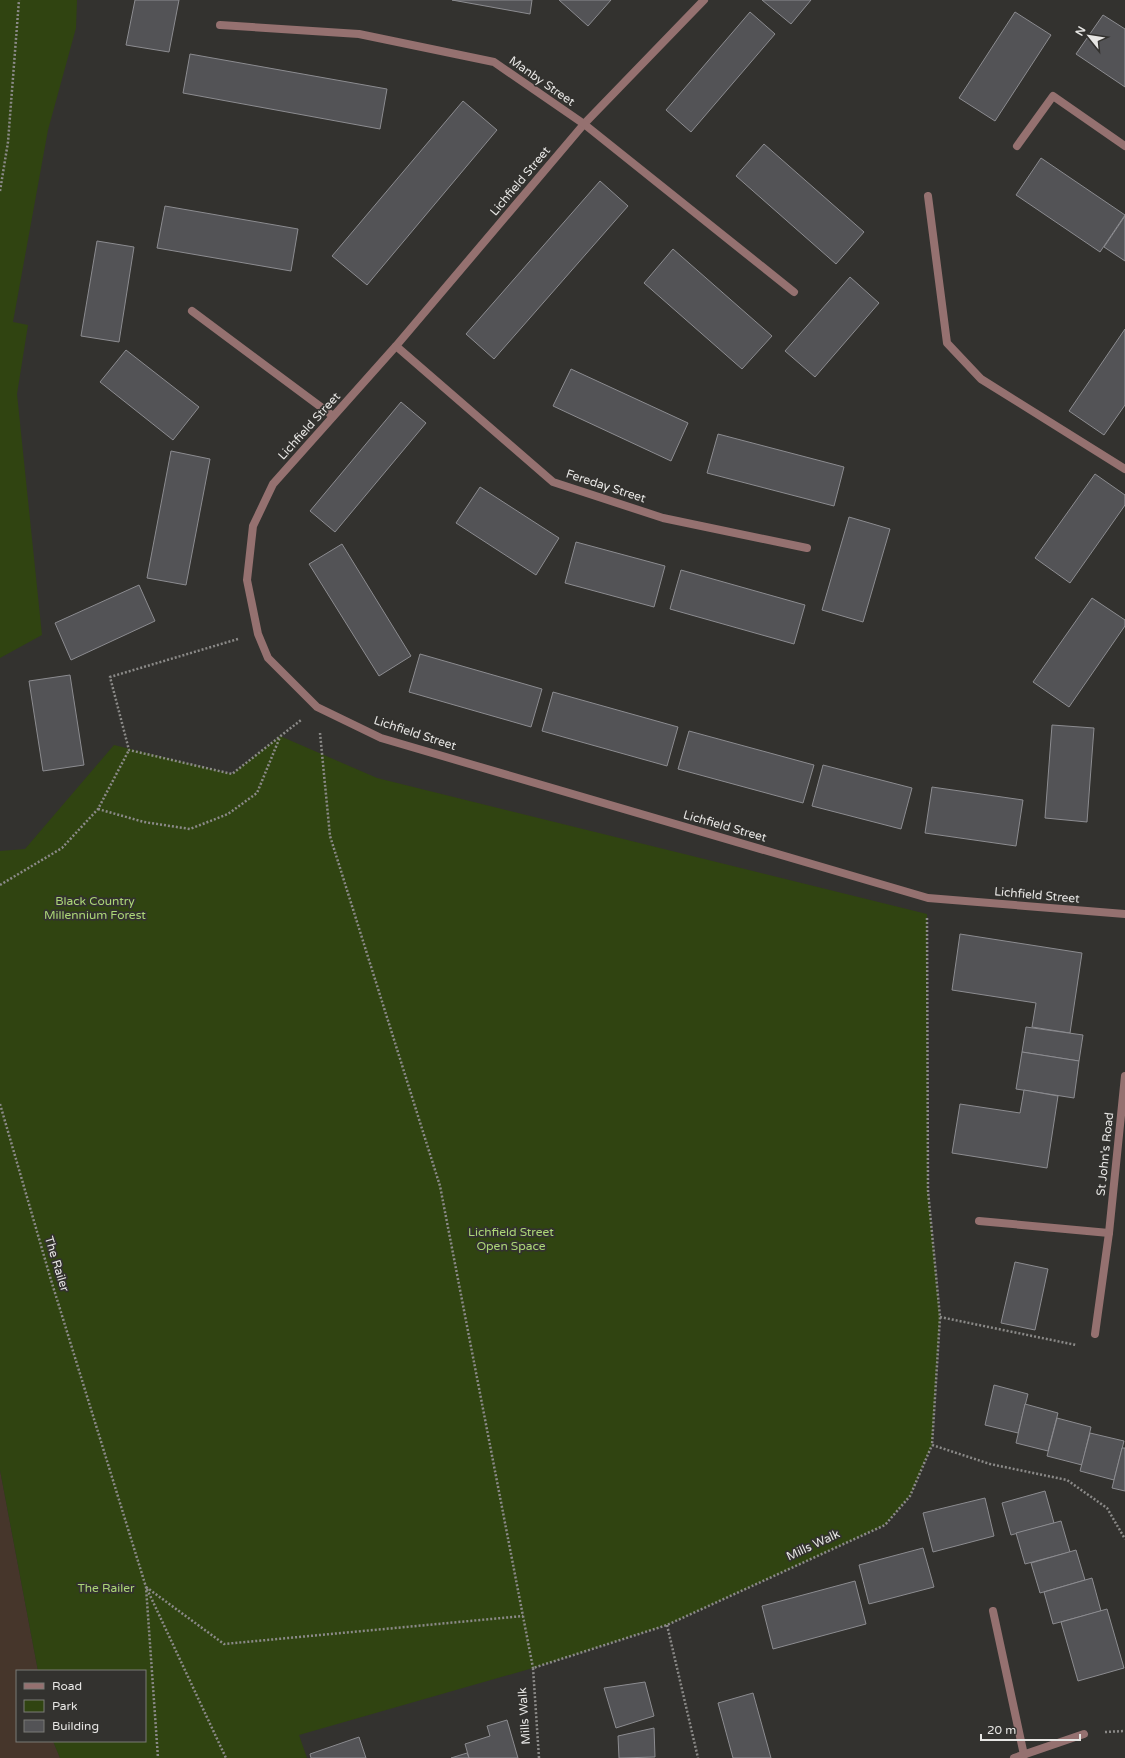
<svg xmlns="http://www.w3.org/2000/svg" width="1125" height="1758" font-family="'Varela Round',sans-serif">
  <rect width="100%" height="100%" fill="#33322f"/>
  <path fill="#46362b" d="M0,1470l38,201h-21v70h36l7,17h-60z"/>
  <g fill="#304411">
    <path d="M0,0h77l-1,28 -28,102 -35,192 15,3 -11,69 25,241 -42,23z"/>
    <path d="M280,736l97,42 550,136 1,277 12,126 -8,128 -22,51 -25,29 -218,100 -134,43 -234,67 8,23h-247l-7,-17h92v-70h-107l-38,-201v-619l25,-2 89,-104 118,29z"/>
  </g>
  <g fill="#535356" stroke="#8c8c90">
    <path d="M135,0h44l-10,52 -43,-7z"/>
    <path d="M452,0h80l-2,14z"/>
    <path d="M559,0h52l-23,26z"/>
    <path d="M762,0h49l-20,24z"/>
    <path d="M750,12l25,22 -84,98 -25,-22z"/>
    <path d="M1015,12l36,23 -56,86 -36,-23z"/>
    <path d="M1103,15l22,14v58l-49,-33z"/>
    <path d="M190,54l197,35 -7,40 -197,-36z"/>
    <path d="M463,101l34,29 -130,155 -35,-29z"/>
    <path d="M764,144l100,88 -28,32 -100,-88z"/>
    <path d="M1041,158l84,57 -25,37 -84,-57z"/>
    <path d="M600,181l28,25 -134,153 -28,-25z"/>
    <path d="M165,206l133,23 -7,42 -134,-23z"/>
    <path d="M1125,216v45l-21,-14z"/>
    <path d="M97,241l37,6 -15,95 -38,-6z"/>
    <path d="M673,249l99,87 -30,33 -98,-86z"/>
    <path d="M850,277l29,26 -64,74 -30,-26z"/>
    <path d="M1125,329v76l-21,30 -35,-24z"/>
    <path d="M126,350l73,57 -26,33 -73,-58z"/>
    <path d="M571,369l117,54 -17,38 -118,-55z"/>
    <path d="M401,402l25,21 -91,109 -25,-21z"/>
    <path d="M718,434l126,33 -10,39 -127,-33z"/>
    <path d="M171,451l39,8 -24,126 -39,-7z"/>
    <path d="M1095,474l30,21v10l-55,78 -35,-25z"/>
    <path d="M480,487l79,51 -23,37 -80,-52z"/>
    <path d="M849,517l41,12 -27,93 -41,-12z"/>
    <path d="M576,542l89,24 -11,41 -89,-24z"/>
    <path d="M342,544l69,112 -32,20 -70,-112z"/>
    <path d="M681,570l124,35 -11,39 -124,-35z"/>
    <path d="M139,585l16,36 -84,39 -16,-37z"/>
    <path d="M1092,598l33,22v6l-56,81 -36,-25z"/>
    <path d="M420,654l122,35 -11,38 -122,-35z"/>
    <path d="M70,675l14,90 -41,6 -14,-90z"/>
    <path d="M553,692l125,35 -11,39 -125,-35z"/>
    <path d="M1052,725l42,3 -7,94 -42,-4z"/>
    <path d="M689,731l125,34 -11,38 -125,-34z"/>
    <path d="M823,765l89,23 -11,41 -89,-23z"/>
    <path d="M932,787l91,13 -7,46 -91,-13z"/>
    <path d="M960,934l122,19 -12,80 -38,-6 4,-24 -84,-13z"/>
    <path d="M1026,1027l57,8 -4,26 -57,-9z"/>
    <path d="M1022,1052l57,9 -5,37 -58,-9z"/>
    <path d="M1024,1090l34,6 -11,72 -95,-15 8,-49 60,9z"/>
    <path d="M1015,1262l33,7 -13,61 -34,-7z"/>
    <path d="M994,1385l34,9 -10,39 -33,-8z"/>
    <path d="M1025,1404l33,9 -10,38 -32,-8z"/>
    <path d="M1057,1418l34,9 -9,38 -35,-9z"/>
    <path d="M1090,1433l34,8 -10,39 -34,-9z"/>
    <path d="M1122,1448h3v43l-13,-3z"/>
    <path d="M1045,1491l9,32 -43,12 -9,-32z"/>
    <path d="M985,1498l9,38 -61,16 -10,-39z"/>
    <path d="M1061,1521l9,31 -45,12 -9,-31z"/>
    <path d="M923,1548l11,39 -65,17 -10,-39z"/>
    <path d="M1076,1550l9,30 -45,13 -9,-30z"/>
    <path d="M1092,1578l9,33 -48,13 -9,-32z"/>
    <path d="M855,1581l11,43 -93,25 -11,-43z"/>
    <path d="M1107,1609l17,59 -46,13 -17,-59z"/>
    <path d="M645,1682l9,34 -38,12 -12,-40z"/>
    <path d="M753,1693l18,65h-38l-15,-55z"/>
    <path d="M507,1720l11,38h-49l-4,-14 25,-8 -3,-10z"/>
    <path d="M654,1728l1,29 -36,1 -1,-22z"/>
    <path d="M359,1737l7,21h-55l-1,-4z"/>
    <path d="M467,1753l2,5h-18z"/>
  </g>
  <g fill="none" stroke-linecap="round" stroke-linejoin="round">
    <g stroke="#8b8a88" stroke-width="2.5" stroke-dasharray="2 2" stroke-linecap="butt">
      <path d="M0,191l8,-49 11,-142"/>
      <path d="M238,639l-128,38 19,73 103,24 69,-54"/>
      <path d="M320,733l10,103 110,350 93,482"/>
      <path d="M98,809l46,13 46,7 38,-15 29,-21 23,-56"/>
      <path d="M0,885l62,-37 36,-39 31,-59"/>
      <path d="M927,918l1,273 12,126 -8,128 58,19 77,16 40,28 18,31"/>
      <path d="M0,1104l51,176 95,307 12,171"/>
      <path d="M940,1317l136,28"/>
      <path d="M146,1587l78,57 299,-28"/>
      <path d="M147,1589l79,169"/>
      <path d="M667,1625l31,133"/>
      <path d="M1105,1732l20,-1"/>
      <path d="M539,1758l-6,-90 134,-43 218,-100 25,-29 22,-51"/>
    </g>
    <g stroke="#957170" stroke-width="8">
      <path d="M704,0l-120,124 -188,222 -123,138 -20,42 -6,54 11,54 10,24 49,49 64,31 547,160 197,16"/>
      <path d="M220,25l139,9 135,28 90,62 210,168"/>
      <path d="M1017,146l36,-50 72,50"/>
      <path d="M928,196l19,147 34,36 144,90"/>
      <path d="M192,311l141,105"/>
      <path d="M396,346l157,136 110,36 144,30"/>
      <path d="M979,1221l130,12"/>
      <path d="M1095,1334l14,-101 16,-157"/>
      <path d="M993,1611l31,144"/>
      <path d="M1014,1758l70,-24"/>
    </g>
  </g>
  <g text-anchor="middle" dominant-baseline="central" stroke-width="3.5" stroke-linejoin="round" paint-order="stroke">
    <g font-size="12" fill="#e7e6e4" stroke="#33322f">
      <text transform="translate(542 81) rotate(35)">Manby Street</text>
      <text transform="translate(520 181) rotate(-50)">Lichfield Street</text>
      <text transform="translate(309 426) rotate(-48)">Lichfield Street</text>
      <text transform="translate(606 486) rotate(18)">Fereday Street</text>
      <text transform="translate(415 733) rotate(18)">Lichfield Street</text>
      <text transform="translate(725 826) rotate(16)">Lichfield Street</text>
      <text transform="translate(1037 895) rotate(5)">Lichfield Street</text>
      <text transform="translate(1105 1154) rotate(-84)">St John's Road</text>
      <text transform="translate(57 1264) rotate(73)">The Railer</text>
      <text transform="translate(813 1545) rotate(-25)">Mills Walk</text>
      <text transform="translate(524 1716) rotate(-94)">Mills Walk</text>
    </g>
    <g font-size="12" fill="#acd677" stroke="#33322f">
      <text x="95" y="901">Black Country<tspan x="95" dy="14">Millennium Forest</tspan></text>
      <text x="511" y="1232">Lichfield Street<tspan x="511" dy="14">Open Space</tspan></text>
      <text x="106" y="1588">The Railer</text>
    </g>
  </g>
  <rect x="16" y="1670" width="130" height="72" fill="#33322f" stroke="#7b7a77"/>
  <rect x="24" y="1683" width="20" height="6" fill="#957170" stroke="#7b7a77"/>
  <text x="52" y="1690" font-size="12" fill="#e7e6e4">Road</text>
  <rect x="24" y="1700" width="20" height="12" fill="#304411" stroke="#7b7a77"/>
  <text x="52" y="1710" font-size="12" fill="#e7e6e4">Park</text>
  <rect x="24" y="1720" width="20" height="12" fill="#535356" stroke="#7b7a77"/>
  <text x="52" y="1730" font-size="12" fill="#e7e6e4">Building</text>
  <g transform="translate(1089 36) rotate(300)" stroke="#33322f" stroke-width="3" paint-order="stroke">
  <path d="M0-3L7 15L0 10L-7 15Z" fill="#e7e6e4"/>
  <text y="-6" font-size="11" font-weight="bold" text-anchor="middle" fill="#e7e6e4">N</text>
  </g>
  <path d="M981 1734v6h99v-6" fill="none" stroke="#e7e6e4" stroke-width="2"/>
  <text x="987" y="1734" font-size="12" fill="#e7e6e4" stroke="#33322f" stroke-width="3" paint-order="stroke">20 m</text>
</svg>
